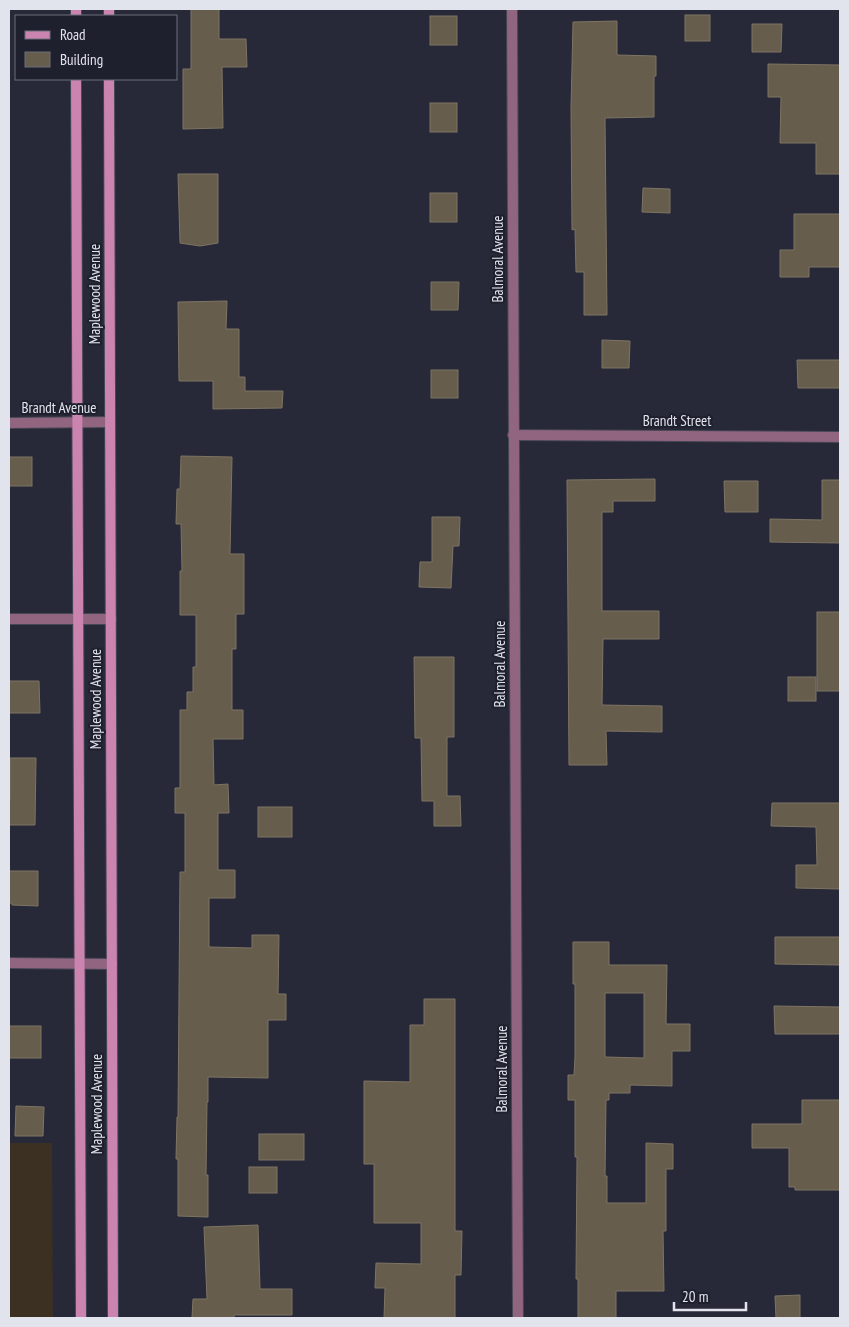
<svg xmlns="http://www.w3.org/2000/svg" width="849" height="1327" font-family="'PT Sans Narrow',sans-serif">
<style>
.education{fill:#3b3021}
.building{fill:#675d4d;stroke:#7e7464;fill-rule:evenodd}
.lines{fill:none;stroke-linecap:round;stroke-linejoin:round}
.street-casing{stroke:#464755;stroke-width:12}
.secondary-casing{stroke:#464755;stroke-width:12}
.street{stroke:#916480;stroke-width:10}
.secondary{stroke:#cb83b0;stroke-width:10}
.labels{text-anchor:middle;stroke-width:4;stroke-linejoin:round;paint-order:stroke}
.street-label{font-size:15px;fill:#e1e3ed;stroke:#1f202e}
</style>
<rect width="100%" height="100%" fill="#282938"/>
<path class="education" d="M9 1143H52L53 1318H9Z"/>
<g class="building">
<path d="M191 9H219V39H246L247 67H222L223 128 183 129V69H191Z"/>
<rect x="685" y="15" width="25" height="26"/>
<rect x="430" y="16" width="27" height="29"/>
<path d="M617 21V55L656 56V76H654V117L605 118 607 315H584V272H576L575 229 572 230 571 108 573 22Z"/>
<path d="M752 24H782L781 52H752Z"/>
<path d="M768 64 840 65V174H816V143H780L781 97H768Z"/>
<rect x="430" y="103" width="27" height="29"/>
<path d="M178 174H218V243L200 246 180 243Z"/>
<path d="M643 188 670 189V213L642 212Z"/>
<rect x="430" y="193" width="27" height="29"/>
<path d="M794 214H840V267H809V277H780V250H794Z"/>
<path d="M431 282H459L458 310H431Z"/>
<path d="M227 301 226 329H239V377H245V391H283L282 408 213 409V381H179L178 302Z"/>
<path d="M602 340 630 341 629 368H602Z"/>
<path d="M797 360H840V388H798Z"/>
<rect x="431" y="370" width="27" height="28"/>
<path d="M181 456 232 457 230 554H244V614H236V649H232V710H243V739H213L214 785 228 784 229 813H218V870H235V898H209V947L252 948V935H279L278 994H286V1020H268V1078L208 1077V1102H207L206 1175H208V1217L178 1216V1159H176L177 1117H178L180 872H185V813H175V788H180V710H187V692H193V667H196V615H180V571H182L181 524H176L177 489H180Z"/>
<rect x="9" y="457" width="23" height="29"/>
<path d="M655 479V501H613V512H602V611H659V639H603L602 705 662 706V732L606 731 607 765H569L567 480Z"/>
<path d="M822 480H840V543L770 542V519L822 520Z"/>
<path d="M724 481H758V512H725Z"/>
<path d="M432 517H460L459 546H453L451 588 419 587 420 562H432Z"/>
<rect x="817" y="612" width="23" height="79"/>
<path d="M414 657H454V737H447V796H460L461 826H434V801H422L421 738H415Z"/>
<rect x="788" y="677" width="28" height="24"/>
<path d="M9 681H39L40 713H9Z"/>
<path d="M10 758H36L35 825H9V799H10Z"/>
<path d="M772 803H840V889L796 888V865H817L816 827 771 826Z"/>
<rect x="258" y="807" width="34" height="30"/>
<path d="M9 871H38V906L12 905V903H9Z"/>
<path d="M775 937H840V965L775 964Z"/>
<path d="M573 942H609V965H667L666 1024H690V1051H672V1086L630 1085V1093H609V1100H606L605 1176H607V1203H646V1143L673 1144V1169H666V1231H663L664 1291H616V1318H578V1279H576L577 1157H575V1100H568V1075H574L575 1057V984H573ZM605 993H644V1058L605 1057Z"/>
<path d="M424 999H455V1231H462L461 1275H455V1318H384L385 1288H375L376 1263 421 1264V1223H374V1164H364V1081L410 1082V1025H424Z"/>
<path d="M774 1006 840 1007V1034H775Z"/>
<rect x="9" y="1026" width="32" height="32"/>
<path d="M802 1100H840V1190H795V1187H789V1148H752V1124H802Z"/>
<path d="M16 1106 44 1107 43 1136H15Z"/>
<rect x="259" y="1134" width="45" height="26"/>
<rect x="249" y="1167" width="28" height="26"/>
<path d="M258 1225 260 1289H292V1315H234V1318H192L193 1299H207L204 1227Z"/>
<path d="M800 1295V1318H776L775 1296Z"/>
</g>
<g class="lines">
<g class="street-casing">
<g id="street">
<path d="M512 9 518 1318"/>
<path d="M9 423 110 422"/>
<path d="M513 435 840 437"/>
<path d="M9 619H111"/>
<path d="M9 963 112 964"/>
</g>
</g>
<g class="secondary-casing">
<g id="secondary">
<path d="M76 9V16"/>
<path d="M109 9V16"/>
<path d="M76 79 81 1318"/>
<path d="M109 79 113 1318"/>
</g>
</g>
<use href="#street" class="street"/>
<use href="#secondary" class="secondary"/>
</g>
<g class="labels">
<g class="street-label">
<text transform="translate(498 259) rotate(-90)" y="5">Balmoral Avenue</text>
<text transform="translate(95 294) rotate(-90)" y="5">Maplewood Avenue</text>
<text x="59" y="413">Brandt Avenue</text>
<text x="677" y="426">Brandt Street</text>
<text transform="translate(500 664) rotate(-90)" y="5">Balmoral Avenue</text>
<text transform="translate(96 699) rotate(-90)" y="5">Maplewood Avenue</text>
<text transform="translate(502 1069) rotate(-90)" y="5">Balmoral Avenue</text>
<text transform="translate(97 1104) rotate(-90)" y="5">Maplewood Avenue</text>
</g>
</g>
<rect width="849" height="1327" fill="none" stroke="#e1e3ed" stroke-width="20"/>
<rect x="15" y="15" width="162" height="65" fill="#1f202e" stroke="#6d6e7a"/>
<rect x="25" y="31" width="25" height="8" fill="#cb83b0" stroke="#6d6e7a"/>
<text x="60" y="40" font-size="15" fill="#e1e3ed">Road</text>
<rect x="25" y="52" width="25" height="15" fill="#675d4d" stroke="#6d6e7a"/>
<text x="60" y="65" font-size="15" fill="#e1e3ed">Building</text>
<path d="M674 1302v8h72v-8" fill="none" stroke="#e1e3ed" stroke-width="2.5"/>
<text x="682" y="1302" font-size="15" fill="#e1e3ed" stroke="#1f202e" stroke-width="4" paint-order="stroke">20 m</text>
</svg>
